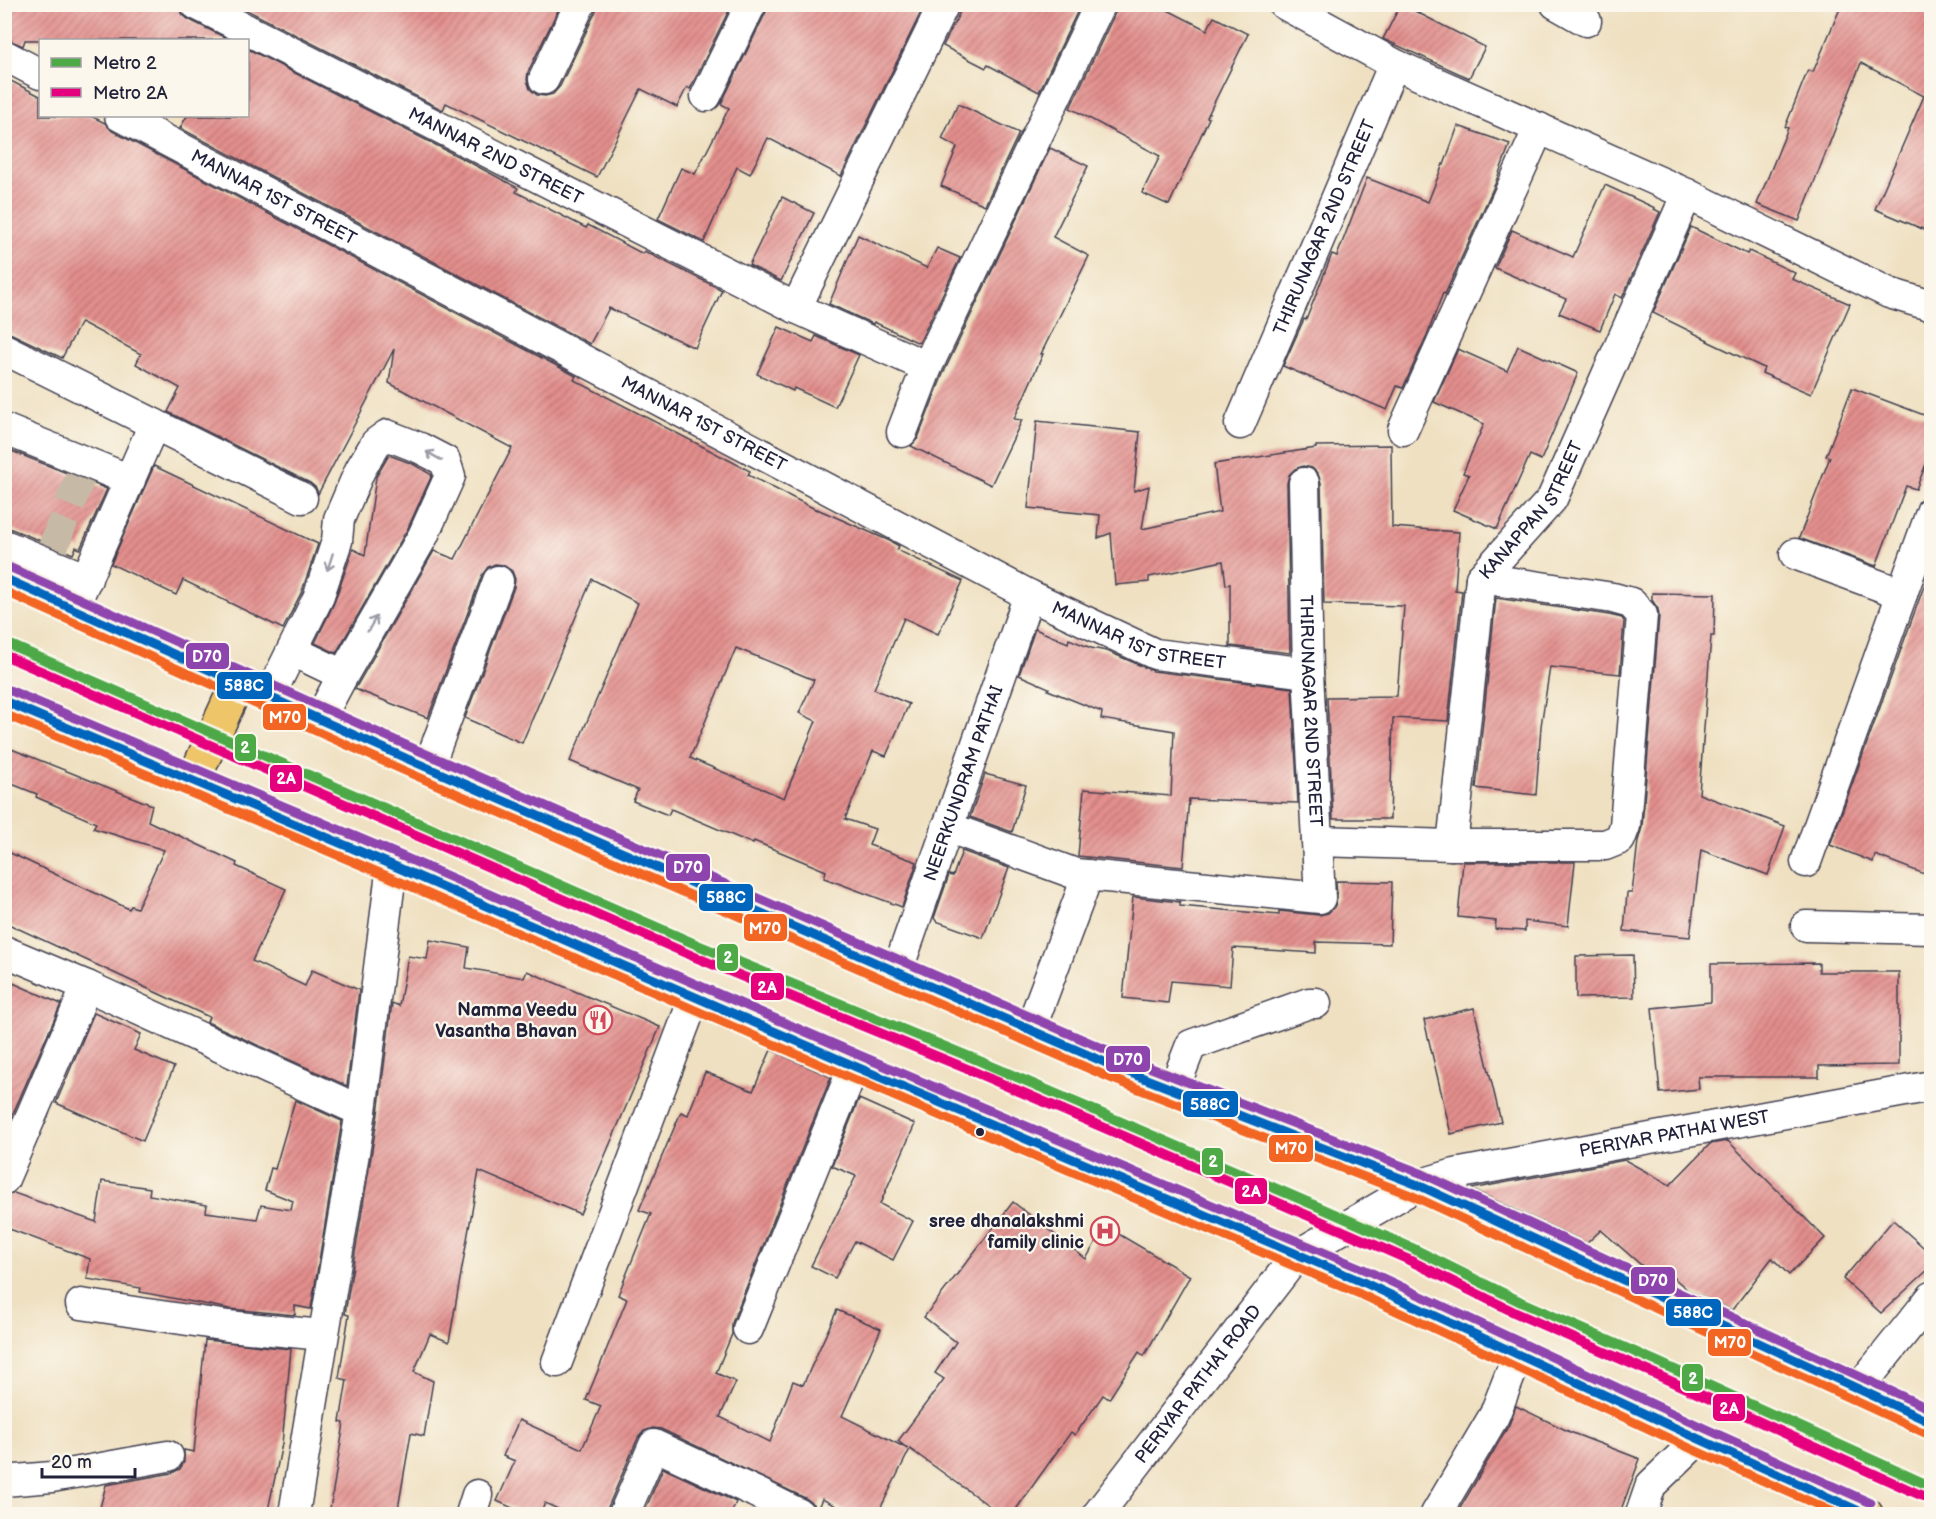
<svg xmlns="http://www.w3.org/2000/svg" width="1936" height="1519" font-family="'Balsamiq Sans',sans-serif">
<style>
.building{fill:url(#building-hatch);fill-rule:evenodd}
.lines{fill:none;stroke-linecap:round;stroke-linejoin:round}
.minor-tunnel{stroke:#c6baa6;stroke-width:30;stroke-dasharray:30 15;stroke-linecap:butt}
.minor-casing{stroke:#413e4f;stroke-width:33}
.major-casing{stroke:#413e4f;stroke-width:36}
.minor{stroke:#fff;stroke-width:30}
.major{stroke:#eec569;stroke-width:33}
.bus-1-casing{stroke:#fbf7ec;stroke-width:14}
.bus-2-casing{stroke:#fbf7ec;stroke-width:14}
.bus-3-casing{stroke:#fbf7ec;stroke-width:14}
.bus-1{stroke:#0065bd;stroke-width:9}
.bus-2{stroke:#f26522;stroke-width:9}
.bus-3{stroke:#8e44ad;stroke-width:9}
.metro-1-casing{stroke:#fbf7ec;stroke-width:15}
.metro-2-casing{stroke:#fbf7ec;stroke-width:15}
.metro-1{stroke:#4ea947;stroke-width:10}
.metro-2{stroke:#e5007d;stroke-width:10}
.oneway{stroke:#9c9ca7}
.bus-dot{fill:#22223b;stroke:#fbf7ec;stroke-width:2}
.labels{text-anchor:middle;stroke-width:4.5;stroke-linejoin:round;paint-order:stroke}
.street-label{font-size:18px;fill:#22223b;stroke:#fbf7ec}
.poi-label{font-size:18px;font-weight:bold;fill:#22223b;stroke:#fbf7ec;text-anchor:end}
.line-badge{stroke:#fbf7ec;stroke-width:2}
.badge-label{font-size:16px;text-anchor:middle;font-weight:bold;fill:#fff}
</style>
<defs>
<pattern id="building-hatch" width="6" height="6" patternUnits="userSpaceOnUse" patternTransform="scale(1.5)"><rect width="6" height="6" fill="#e38f8d"/><path d="M-1 1l2-2M0 6l6-6M5 7l2-2" fill="none" stroke="#b87474"/></pattern>
</defs>
<rect width="100%" height="100%" fill="#fbf7ec"/>
<filter id="ink" filterUnits="userSpaceOnUse"><feTurbulence type="fractalNoise" baseFrequency=".0167" numOctaves="2"/><feDisplacementMap in="SourceGraphic" scale="12" xChannelSelector="R" yChannelSelector="G"/><feConvolveMatrix kernelMatrix="1 2 1 2 8 2 1 2 1" color-interpolation-filters="sRGB"/></filter>
<filter id="wash" filterUnits="userSpaceOnUse"><feTurbulence type="fractalNoise" baseFrequency=".008" numOctaves="4" result="noise"/><feDisplacementMap in="SourceGraphic" scale="24" xChannelSelector="R" yChannelSelector="G"/><feGaussianBlur stdDeviation="1.35" result="paint"/><feColorMatrix in="noise" values="0 0 0 0 0 0 0 0 0 0 0 0 0 0 0 0 0 1.4 0 .05"/><feComposite in="paint" operator="in"/></filter>
<g filter="url(#wash)">
<rect width="100%" height="100%" fill="#efe0c1"/>
<g id="blocks">
<g class="building">
<path d="M4 4H179L181 13 188 19 230 40H25L23 46 4 38Z"/>
<path d="M235 4H561L528 72 527 80 530 89 537 95 545 96 553 94 560 86 596 11 597 4H732L690 89 687 87 677 107 641 89 597 177 446 103 443 110Z"/>
<path d="M768 4H925L841 176 768 138 750 174 737 167 704 242 658 219 681 168 695 174 729 108 721 104 766 12Z"/>
<path d="M961 4H1081L1039 92 988 65 986 68 943 46 960 12Z"/>
<path d="M1117 4H1156L1207 30 1214 17 1248 34 1207 117 1209 118 1169 205 1142 193 1160 156 1070 108 1116 11Z"/>
<path d="M1401 4 1485 47 1469 78 1383 39Z"/>
<path d="M1842 4H1932V233L1875 209 1924 96 1861 63 1799 221 1757 204 1788 128 1785 127 1808 70 1813 72Z"/>
<path d="M248 49 469 162 518 188 516 192 586 228 588 225 643 254 644 251 722 290 695 348 609 308 590 344 180 128 187 116H248Z"/>
<path d="M4 75 8 77 7 79 40 96V116H91L105 123 112 131 574 375 576 376 574 380 750 471 748 475 817 510V509L890 541 899 546 897 550 963 581 938 634 904 618 874 689 909 704 886 756 873 751 845 819 875 829 869 845 917 862 902 907 824 878 826 871 754 841 753 844 671 809 668 815 633 801 638 790 570 761 638 603 592 579 522 743 465 718 514 587 515 579 512 571 503 565 495 564 488 567 482 575 428 718 355 689 434 551 455 559 512 448 389 383 394 349 318 494 316 488 310 483 168 412 180 388 136 364 141 354 81 322 62 358 12 334 4 332ZM736 648 814 680 799 713 816 721 784 798 690 758Z"/>
<path d="M958 104 1019 133 985 205 941 186 957 147 942 139Z"/>
<path d="M1458 126 1510 144 1495 184 1445 294 1443 293 1427 335 1403 388 1397 386 1387 410 1283 366 1304 319 1306 320 1332 254 1337 256 1367 178 1428 202 1443 164 1444 165Z"/>
<path d="M1050 148 1088 166 1053 237 1089 256 1041 354H1043L1014 419 1022 420 991 485 911 446 918 438 943 374Z"/>
<path d="M1605 185 1655 208 1654 209 1660 212 1622 298 1615 294 1600 330 1559 313 1566 299 1495 268 1512 230 1573 257Z"/>
<path d="M782 197 814 213 781 281 749 265Z"/>
<path d="M1691 227 1747 254 1749 251 1795 273 1792 279 1850 304 1811 394 1762 373 1764 368 1707 341 1708 340 1653 313Z"/>
<path d="M858 235 927 268 937 248 960 258 919 343 874 322 873 324 829 304Z"/>
<path d="M779 327 813 342 816 336 859 355 835 407 794 388 793 391 757 374Z"/>
<path d="M1518 346 1578 373 1541 460 1530 455 1497 529 1453 510 1469 475 1463 473 1484 424 1434 402 1458 349 1507 371Z"/>
<path d="M1852 388 1932 418V449L1916 489 1906 486 1876 566 1799 538 1830 457 1826 456Z"/>
<path d="M1037 421 1140 432 1134 491 1149 486 1142 529 1220 512 1214 464 1316 448V446L1391 445 1392 527 1459 532 1455 590 1462 591 1448 721 1393 718 1390 819H1333L1327 697 1397 696 1404 606 1324 604 1321 483 1318 474 1312 468 1303 466 1295 469 1289 475 1287 483 1290 653 1230 646V584L1226 585 1223 561 1149 577V582L1115 585 1111 533 1098 538 1100 515 1028 508Z"/>
<path d="M4 448 107 489 80 549 76 547 73 554 4 526Z"/>
<path d="M389 455 413 464 432 475 408 528 336 653 315 643 334 603 353 549 365 555 376 477Z"/>
<path d="M154 466 318 544 302 591 283 629 183 580 176 595 111 564Z"/>
<path d="M1932 564V877L1875 855 1873 862 1830 845Z"/>
<path d="M1652 593 1715 594 1714 636H1711L1699 794 1785 826 1768 875 1701 850 1690 937 1624 931 1627 893H1632L1638 841 1642 827 1659 616 1658 609 1652 600Z"/>
<path d="M1496 598 1609 615 1622 618 1624 621 1620 674 1550 667 1541 726 1536 795 1476 788Z"/>
<path d="M1035 629 1068 643 1069 639 1091 648 1107 651 1153 671 1292 688 1298 803 1189 799 1183 867 1078 856 1084 789 1171 796 1174 731 1101 719 1102 712 1048 690 1049 688 1019 675Z"/>
<path d="M4 746 152 805 148 821 237 863 236 866 286 889 252 961 305 986 312 970 359 990 347 1086 207 1022 209 1017 4 922V850L129 909 131 906 137 908 164 850 93 828 96 823 36 797 37 794 4 781Z"/>
<path d="M985 774 1026 785 1012 832 970 817Z"/>
<path d="M962 851 1009 868 983 938 936 921 934 918 949 875 953 876Z"/>
<path d="M1463 862H1575L1568 926 1525 921V931L1495 929 1496 921 1458 917Z"/>
<path d="M1336 881 1392 882 1390 944 1316 942V953L1233 948 1230 986 1171 981 1168 1003 1123 998 1133 897 1180 902V906L1279 915V911L1319 915 1328 913 1335 906 1337 897Z"/>
<path d="M430 940 469 947 466 968 524 978 527 971 660 1027 580 1214 479 1171 449 1342 430 1334 414 1372 433 1381 424 1436 411 1433 397 1515H329L344 1423 340 1422 347 1380 339 1378 349 1315 345 1314 378 1114 392 1003 399 1006 408 956 427 959Z"/>
<path d="M1633 955 1634 997 1576 998V956Z"/>
<path d="M1819 963V972H1899V1065L1819 1066V1077H1698L1699 1089 1660 1093 1652 1008 1711 1002V964Z"/>
<path d="M4 979 61 1004 4 1134Z"/>
<path d="M1474 1008 1501 1122 1451 1134 1424 1020Z"/>
<path d="M94 1013 141 1034 134 1050 174 1067 143 1141 56 1103Z"/>
<path d="M771 1050 831 1077 732 1323V1334L716 1373 736 1382 720 1417 770 1442 793 1381 803 1385 837 1310 881 1329 842 1416 908 1449 898 1441 944 1379 935 1373 956 1342 924 1317 1013 1202 1086 1259 1105 1226 1190 1276 1144 1356 1139 1352 1109 1399 1103 1395 1075 1435 1071 1432 1012 1515H1002L910 1449 877 1515H854L822 1499 816 1512 813 1504 807 1499 661 1429 653 1428 644 1431 638 1438 608 1507 607 1515H571L545 1503 540 1515H528L497 1501 515 1461 503 1456 519 1420 582 1449 601 1406 586 1400 627 1299 618 1295 651 1214 639 1210 681 1112 688 1115 705 1072 753 1091Z"/>
<path d="M859 1099 915 1124 880 1204 913 1221 893 1260 855 1241 835 1278 811 1266 856 1176 832 1166Z"/>
<path d="M295 1100 342 1121 311 1309 295 1306V1315L230 1309 140 1292 141 1288 87 1279 90 1259 4 1227V1196L14 1193 96 1222 102 1181 150 1188 149 1195 207 1205 206 1212 257 1219 261 1205 291 1210 293 1201 265 1190 271 1168 275 1169Z"/>
<path d="M1728 1141 1825 1238 1789 1275 1772 1258 1732 1310 1688 1290 1674 1278 1671 1281 1648 1271 1601 1230 1587 1243 1471 1189 1625 1160 1670 1185 1710 1144Z"/>
<path d="M1893 1220 1932 1255V1266L1881 1313 1843 1279Z"/>
<path d="M205 1340 291 1349 282 1444 267 1515H98L106 1485 172 1473 180 1469 184 1462V1450L194 1452Z"/>
<path d="M1516 1406 1570 1432 1640 1459 1619 1515H1456L1509 1425Z"/>
<path d="M663 1468 736 1502 731 1515H643Z"/>
</g>
</g>
</g>
<g filter="url(#ink)">
<use href="#blocks" fill-opacity="0" stroke="#413e4f" stroke-width="1.5"/>
<g class="lines">
<path class="minor-tunnel" d="M53 547 83 470"/>
<g class="minor-casing">
<g id="minor">
<path id="s1" d="M196 4 796 308 927 367"/>
<path d="M1284 4 1394 64 1687 194 1889 293 1932 306"/>
<path d="M1556 4 1586 21"/>
<path d="M4 55 40 74"/>
<path d="M544 79 580 4"/>
<path d="M706 96 751 4"/>
<path id="s2" d="M120 116 1029 595 1155 654 1308 673"/>
<path d="M796 308 944 4"/>
<path d="M4 349 302 498"/>
<path id="s3" d="M1240 424 1394 64"/>
<path d="M4 429 130 480"/>
<path d="M1403 430 1539 128"/>
<path d="M902 432 927 367 1100 4"/>
<path id="s4" d="M1304 483 1308 673 1317 841 1452 845H1605L1620 839 1625 826 1642 615 1631 603 1613 598 1481 578"/>
<path d="M4 545 87 579"/>
<path d="M1795 554 1902 594"/>
<path d="M73 609 154 424"/>
<path d="M293 651 343 675"/>
<path d="M269 697 318 598 337 541 339 519 360 470 376 443 387 435 420 448 445 461 450 476 423 536 343 675 319 720"/>
<path d="M428 768 498 581"/>
<path d="M947 827 1076 874 1320 898 1317 841"/>
<path id="s5" d="M1452 845 1481 578 1552 499 1687 194"/>
<path d="M1806 862 1932 510"/>
<path d="M1806 926 1932 929"/>
<path d="M4 951 87 986 361 1111"/>
<path id="s6" d="M897 972 1029 595"/>
<path d="M1030 1030 1088 875"/>
<path d="M1173 1091 1191 1045 1309 1003H1316"/>
<path d="M4 1179 87 986"/>
<path d="M81 1304 228 1326 323 1335"/>
<path d="M748 1329 854 1066"/>
<path d="M557 1362 695 996"/>
<path d="M1858 1389 1932 1297"/>
<path d="M4 1481 52 1477 168 1456"/>
<path d="M294 1514 361 1111 392 865"/>
<path d="M471 1514 477 1495"/>
<path d="M624 1514 654 1445 755 1492 799 1514"/>
<path id="s7" d="M1098 1514 1297 1255 1418 1185 1455 1174 1932 1086"/>
<path d="M1436 1514 1494 1416 1518 1355"/>
<path d="M1641 1514 1651 1485 1699 1439"/>
</g>
</g>
<g class="major-casing">
<g id="major">
<path d="M4 578 410 760 1118 1068 1418 1185 1932 1423"/>
<path d="M4 701 392 865 854 1066 1365 1283 1699 1439 1866 1514"/>
<path d="M193 781 238 682"/>
</g>
</g>
<use href="#minor" class="minor"/>
<use href="#major" class="major"/>
<g class="bus-1-casing">
<g id="bus-1">
<path d="M4 578 410 760 1118 1068 1418 1185 1932 1423"/>
<path d="M4 701 392 865 854 1066 1365 1283 1699 1439 1866 1514"/>
</g>
</g>
<g class="bus-2-casing">
<g id="bus-2">
<path d="M4 591 405 771 1113 1079 1413 1196 1927 1434"/>
<path d="M4 714 387 876 849 1077 1360 1294 1694 1450 1838 1514"/>
</g>
</g>
<g class="bus-3-casing">
<g id="bus-3">
<path d="M9 567 415 749 1123 1057 1423 1174 1932 1410"/>
<path d="M9 690 397 854 859 1055 1370 1272 1704 1428 1871 1503"/>
</g>
</g>
<use href="#bus-1" class="bus-1"/>
<use href="#bus-2" class="bus-2"/>
<use href="#bus-3" class="bus-3"/>
<g class="metro-1-casing">
<path id="metro-1" d="M4 642 700 946 975 1059 1321 1208 1412 1248 1521 1302 1660 1363 1932 1487"/>
</g>
<g class="metro-2-casing">
<path id="metro-2" d="M4 655 695 957 970 1070 1316 1219 1407 1259 1516 1313 1655 1374 1927 1498"/>
</g>
<use href="#metro-1" class="metro-1"/>
<use href="#metro-2" class="metro-2"/>
</g>
<defs><path id="oneway-shaft" d="M-6 0H5M1.5-3L5.5 0L1.5 3" fill="none" stroke-width="1.6" stroke-linecap="round" stroke-linejoin="round" transform="scale(1.5)"/></defs>
<g class="oneway">
<use href="#oneway-shaft" transform="translate(434 456) rotate(-151)"/>
<use href="#oneway-shaft" transform="translate(330 562) rotate(108)"/>
<use href="#oneway-shaft" transform="translate(372 624) rotate(-60)"/>
</g>
</g>
<defs>
<g id="restaurant-ring" transform="scale(1.5)"><circle r="9.5" fill="#fbf7ec" stroke="#d1495b" stroke-width="1.5"/><path d="M-5-6h1v4h1v-4h1v4h1v-4h1v5L-1.5 .5V6h-2V.5L-5-1ZM5-6V6H3V1.5H1.5Q1.5-4 5-6Z" fill="#d1495b"/></g>
<g id="hospital-ring" transform="scale(1.5)"><circle r="9.5" fill="#fbf7ec" stroke="#d1495b" stroke-width="1.5"/><path d="M-5-5h3v3.5h4V-5h3V5h-3V1.5h-4V5h-3Z" fill="#d1495b"/></g>
</defs>
<g fill-rule="evenodd">
<use href="#restaurant-ring" x="598" y="1020"/>
<use href="#hospital-ring" x="1105" y="1231"/>
</g>
<circle class="bus-dot" cx="980" cy="1132" r="5"/>
<g class="labels">
<g class="street-label">
<text dy="6" stroke="none"><textPath href="#s1" startOffset="336">MANNAR 2ND STREET</textPath></text>
<text dy="6" stroke="none"><textPath href="#s2" startOffset="174">MANNAR 1ST STREET</textPath></text>
<text dy="6" stroke="none"><textPath href="#s3" startOffset="214">THIRUNAGAR 2ND STREET</textPath></text>
<text dy="6" stroke="none"><textPath href="#s2" startOffset="660">MANNAR 1ST STREET</textPath></text>
<text dy="6" stroke="none"><textPath href="#s5" startOffset="354">KANAPPAN STREET</textPath></text>
<text dy="6" stroke="none"><textPath href="#s2" startOffset="1146">MANNAR 1ST STREET</textPath></text>
<text dy="6" stroke="none"><textPath href="#s4" startOffset="228">THIRUNAGAR 2ND STREET</textPath></text>
<text dy="6" stroke="none"><textPath href="#s6" startOffset="200">NEERKUNDRAM PATHAI</textPath></text>
<text dy="6" stroke="none"><textPath href="#s7" startOffset="728">PERIYAR PATHAI WEST</textPath></text>
<text dy="6" stroke="none"><textPath href="#s7" startOffset="164">PERIYAR PATHAI ROAD</textPath></text>
</g>
<g class="poi-label">
<text x="577" y="1016">Namma Veedu<tspan x="577" dy="21">Vasantha Bhavan</tspan></text>
<text x="1084" y="1227">sree dhanalakshmi<tspan x="1084" dy="21">family clinic</tspan></text>
</g>
</g>
<g class="line-badge">
<rect x="185" y="642" width="45" height="28" rx="6" fill="#8e44ad"/>
<rect x="216" y="671" width="57" height="29" rx="6" fill="#0065bd"/>
<rect x="262" y="703" width="45" height="28" rx="6" fill="#f26522"/>
<rect x="234" y="733" width="23" height="29" rx="6" fill="#4ea947"/>
<rect x="269" y="764" width="34" height="29" rx="6" fill="#e5007d"/>
<rect x="665" y="853" width="46" height="29" rx="6" fill="#8e44ad"/>
<rect x="698" y="883" width="56" height="29" rx="6" fill="#0065bd"/>
<rect x="743" y="913" width="45" height="29" rx="6" fill="#f26522"/>
<rect x="716" y="943" width="23" height="29" rx="6" fill="#4ea947"/>
<rect x="750" y="972" width="35" height="29" rx="6" fill="#e5007d"/>
<rect x="1105" y="1045" width="46" height="28" rx="6" fill="#8e44ad"/>
<rect x="1182" y="1090" width="57" height="28" rx="6" fill="#0065bd"/>
<rect x="1268" y="1134" width="46" height="29" rx="6" fill="#f26522"/>
<rect x="1201" y="1147" width="23" height="29" rx="6" fill="#4ea947"/>
<rect x="1234" y="1177" width="34" height="28" rx="6" fill="#e5007d"/>
<rect x="1630" y="1266" width="46" height="29" rx="6" fill="#8e44ad"/>
<rect x="1665" y="1298" width="57" height="29" rx="6" fill="#0065bd"/>
<rect x="1707" y="1328" width="45" height="29" rx="6" fill="#f26522"/>
<rect x="1681" y="1363" width="23" height="29" rx="6" fill="#4ea947"/>
<rect x="1712" y="1393" width="34" height="29" rx="6" fill="#e5007d"/>
</g>
<g class="badge-label">
<text x="207" y="662">D70</text>
<text x="244" y="691">588C</text>
<text x="285" y="723">M70</text>
<text x="245" y="753">2</text>
<text x="286" y="784">2A</text>
<text x="688" y="873">D70</text>
<text x="726" y="903">588C</text>
<text x="765" y="934">M70</text>
<text x="728" y="963">2</text>
<text x="767" y="993">2A</text>
<text x="1128" y="1065">D70</text>
<text x="1210" y="1110">588C</text>
<text x="1291" y="1154">M70</text>
<text x="1213" y="1167">2</text>
<text x="1251" y="1197">2A</text>
<text x="1653" y="1286">D70</text>
<text x="1693" y="1318">588C</text>
<text x="1730" y="1348">M70</text>
<text x="1693" y="1384">2</text>
<text x="1729" y="1414">2A</text>
</g>
<rect width="1936" height="1519" fill="none" stroke="#fbf7ec" stroke-width="24"/>
<rect x="39" y="39" width="210" height="78" fill="#fbf7ec" stroke="#a4a2a5" stroke-width="1.5"/>
<rect x="51" y="58" width="30" height="9" fill="#4ea947" stroke="#a4a2a5" stroke-width="1.5"/>
<text x="93" y="69" font-size="18" fill="#22223b">Metro 2</text>
<rect x="51" y="88" width="30" height="9" fill="#e5007d" stroke="#a4a2a5" stroke-width="1.5"/>
<text x="93" y="99" font-size="18" fill="#22223b">Metro 2A</text>
<path d="M42 1468v9h93v-9" fill="none" stroke="#22223b" stroke-width="3"/>
<text x="51" y="1468" font-size="18" fill="#22223b" stroke="#fbf7ec" stroke-width="4.5" paint-order="stroke">20 m</text>
</svg>
